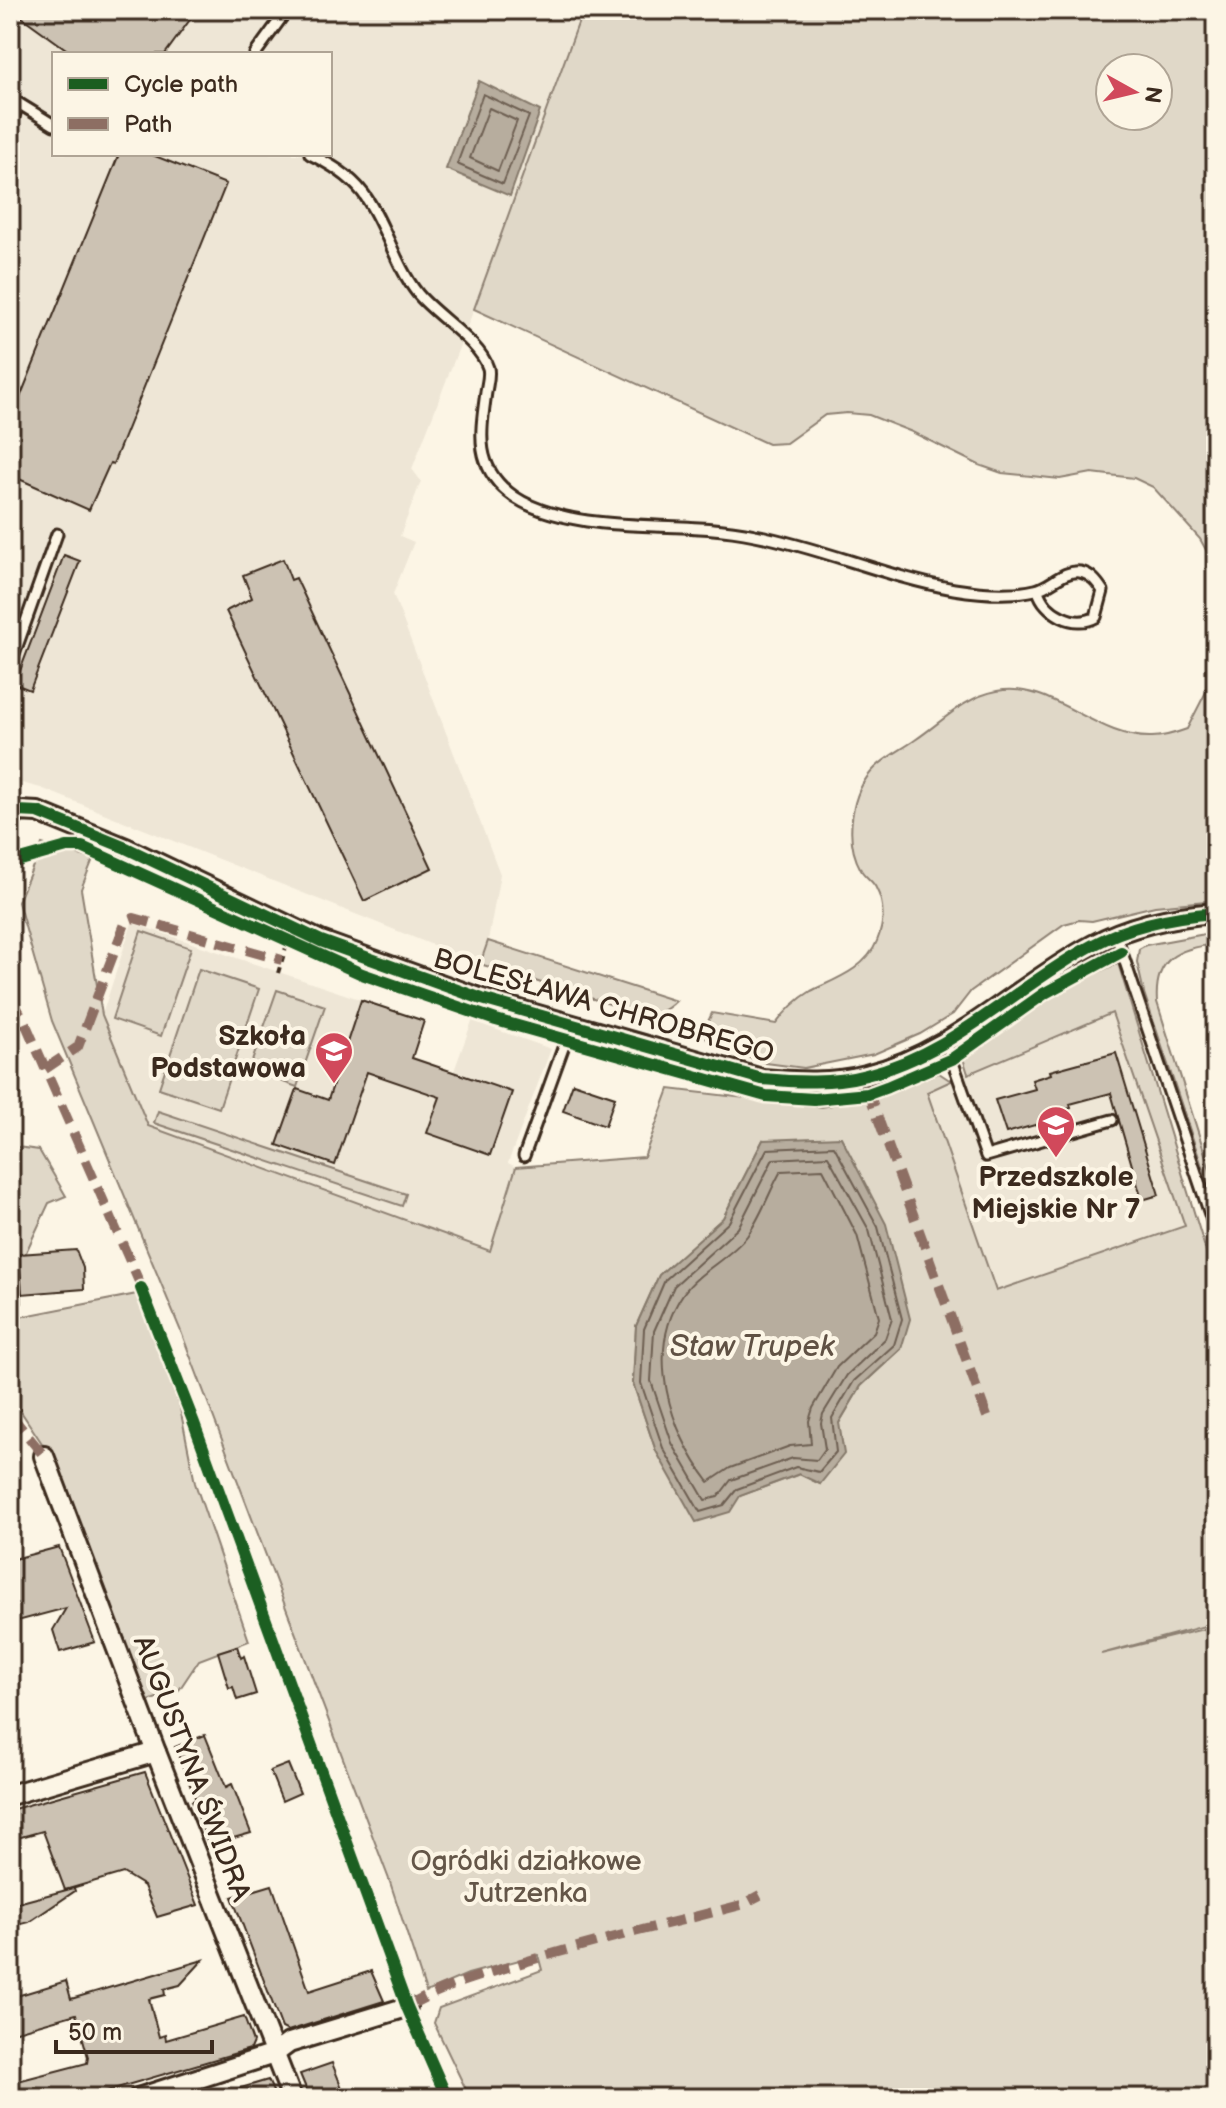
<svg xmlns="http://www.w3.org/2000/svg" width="1226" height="2108" font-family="'Balsamiq Sans',sans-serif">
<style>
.built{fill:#eee6d6;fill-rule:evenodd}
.green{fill:#e0d8c8;stroke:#8e8173;stroke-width:2;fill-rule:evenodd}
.water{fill:#b7ad9e;stroke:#85796b;stroke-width:2}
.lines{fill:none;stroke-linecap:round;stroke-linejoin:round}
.shore{stroke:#6d5e51;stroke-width:2}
.building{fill:#ccc2b3;stroke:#3b2a1e;stroke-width:2}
.lane-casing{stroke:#3b2a1e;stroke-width:15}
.street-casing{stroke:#3b2a1e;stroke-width:24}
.path{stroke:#3b2a1e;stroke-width:4;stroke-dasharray:6 6;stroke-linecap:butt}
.lane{stroke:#fcf5e5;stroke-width:9}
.street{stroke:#fcf5e5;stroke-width:18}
.quiet{stroke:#8d6e63;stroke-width:10;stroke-dasharray:20 10;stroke-linecap:butt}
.cycleway-casing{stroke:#fcf5e5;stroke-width:17}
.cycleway{stroke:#1b5e20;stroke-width:12}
.labels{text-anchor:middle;stroke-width:8;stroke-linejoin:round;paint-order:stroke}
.street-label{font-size:28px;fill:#3b2a1e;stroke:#fcf5e5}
.poi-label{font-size:28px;font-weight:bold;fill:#3b2a1e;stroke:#fcf5e5;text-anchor:end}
.park-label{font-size:28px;fill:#645648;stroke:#fcf5e5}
.water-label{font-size:30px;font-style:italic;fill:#605144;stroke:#fcf5e5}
</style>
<rect width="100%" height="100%" fill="#fcf5e5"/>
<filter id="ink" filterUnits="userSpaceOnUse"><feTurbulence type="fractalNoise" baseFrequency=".0125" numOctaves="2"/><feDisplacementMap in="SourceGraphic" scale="16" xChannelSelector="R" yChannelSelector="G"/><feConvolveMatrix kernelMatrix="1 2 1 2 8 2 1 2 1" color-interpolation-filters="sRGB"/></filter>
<g filter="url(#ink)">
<g class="built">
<path d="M10 10H583L474 309 412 469 421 481 400 536 414 542 393 594 500 874 488 941 480 964 41 788 10 780ZM54 54H330V154H54Z"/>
<path d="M132 923 425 1021 412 1057 448 1070 454 1071 472 1021 551 1049 508 1163 516 1167 490 1251 148 1126 102 1015Z"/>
<path d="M1112 1012 1185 1226 995 1291 927 1091Z"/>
</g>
<g class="green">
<path d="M583 10H1216V900L1155 906 1092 921 1079 920 1064 924 971 991 953 1014 920 1034 874 1054 804 1068 766 1063 716 1047 707 1039 704 1030 712 1013 776 1024C786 1010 796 1000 811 991 835 979 866 969 877 941 884 924 885 905 876 888 873 881 865 877 861 870 844 840 850 792 875 768 887 756 901 750 915 740 942 722 964 697 997 691 1051 680 1096 739 1152 737 1163 737 1176 733 1187 729L1206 692 1209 670 1211 648 1208 613 1213 577 1210 557 1200 539 1153 487 1134 478 1092 473 1060 479 1002 473 979 465 912 432 869 415 847 413 825 415 786 443 768 444 474 309ZM1110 68H1158V116H1110Z"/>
<path d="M42 844 93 859 81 889 102 1015 148 1126 490 1251 516 1167 644 1157 669 1089 822 1107 877 1097 939 1073 951 1081 927 1092 996 1291 1185 1226 1112 1013 968 1074 962 1055 1058 992 1118 963 1216 1284V1623L1101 1654 1216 1626V2098H470L434 2023 439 2008 542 1970 538 1955 468 1974 426 1992 390 1882 180 1329 52 1021 18 902ZM763 1140 901 1349 861 1386 839 1423 820 1484 800 1474 740 1496 656 1451 633 1383 636 1326 659 1275 723 1218Z"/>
<path d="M141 931 191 948 161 1036 112 1019Z"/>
<path d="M1216 932V944C1177 948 1154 959 1157 1002L1216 1189V1208L1144 993 1137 962 1139 949 1146 945Z"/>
<path d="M488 941 676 1001C666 1011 657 1015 642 1014L480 964Z"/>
<path d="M199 969 259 989 219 1108 159 1088Z"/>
<path d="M277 990 325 1006 297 1087 249 1070Z"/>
<path d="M158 1111 406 1194 402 1206 154 1123Z"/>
<path d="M17 1147 39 1150 66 1196 49 1203 21 1263 22 1303 10 1308V1153Z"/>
<path d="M137 1294 180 1408 195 1483 249 1641 199 1660 179 1690 146 1702 49 1454 10 1395V1349L14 1318Z"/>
</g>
<g class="water">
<path d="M479 81 540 111 510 196 446 169Z"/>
<path d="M841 1137 886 1224 910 1319 901 1349 861 1386 839 1423 844 1454 820 1484 799 1474 740 1496 730 1512 696 1522 656 1451 633 1383 636 1326 659 1275 723 1218 763 1140Z"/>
</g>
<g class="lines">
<g class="shore">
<path d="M483 94 529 116 503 184 457 164Z"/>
<path d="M489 108 517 121 498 171 470 158Z"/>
<path d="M834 1146 878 1227 902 1319 894 1345 854 1381 832 1418 836 1452 819 1472 796 1467 737 1489 724 1505 700 1512 663 1448 641 1383 644 1329 665 1280 729 1222 767 1149Z"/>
<path d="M828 1156 869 1230 892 1319 885 1339 847 1375 823 1414 821 1423 825 1449 817 1460 793 1458 731 1480 718 1497 705 1500 672 1443 651 1381 654 1331 674 1286 738 1228 773 1159Z"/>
<path d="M823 1169 857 1235 879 1318 874 1332 837 1367 813 1408 809 1421 811 1444 790 1446 730 1468 709 1482C670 1432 644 1351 683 1294 699 1271 730 1258 747 1236 761 1217 769 1192 781 1171Z"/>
</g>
</g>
<g class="building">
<path d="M12 10H197L165 54H73Z"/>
<path d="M119 154H150L226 184 113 464 110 463 89 510 10 475V422Z"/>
<path d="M64 555 80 561 30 690 15 684Z"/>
<path d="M283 559 291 580 296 578 432 868 364 901 226 611 252 598 243 575Z"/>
<path d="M361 1000 424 1021 412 1058 512 1092 490 1155 427 1133 440 1097 367 1072 335 1165 277 1145 297 1089 328 1100Z"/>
<path d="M1116 1053 1159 1195 1142 1200 1111 1093 1070 1104 1071 1108 1051 1114 1053 1120 1006 1133 995 1100 1035 1089 1032 1080 1051 1074 1050 1071Z"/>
<path d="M573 1083 615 1097 605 1126 563 1111Z"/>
<path d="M76 1250 83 1268 84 1289 22 1294 19 1254Z"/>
<path d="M59 1547 95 1642 60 1652 53 1630 66 1608 10 1623V1560Z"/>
<path d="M237 1646 241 1658 244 1656 256 1694 237 1700 233 1687 229 1688 218 1652Z"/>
<path d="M205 1735 226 1787 232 1784 251 1833 209 1845 192 1801 196 1800 175 1747Z"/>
<path d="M288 1764 300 1793 282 1801 270 1771Z"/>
<path d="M145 1772 198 1905 157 1917 144 1886 123 1873 65 1890 43 1831 10 1840V1810Z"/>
<path d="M272 1885 309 1991 371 1971 384 2001 288 2031 282 2028 232 1897Z"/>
<path d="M74 1888 75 1891 29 1922 10 1927V1905Z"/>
<path d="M203 1960 180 1985 164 1989 165 1995 149 1999 159 2037 165 2035 166 2040 244 2017 253 2042 250 2049 83 2098H10V2083L87 2063 88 2057 76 2014 10 2033V1998L66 1981 71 1999Z"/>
<path d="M332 2063 346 2098H310L300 2074Z"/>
<path d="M268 2080 276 2098H222L221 2094Z"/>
</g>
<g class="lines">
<g class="lane-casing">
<g id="lane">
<path d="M255 54 287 10"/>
<path d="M10 98 54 125"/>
<path d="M10 127 18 105"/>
<path d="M310 154C330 164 349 175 363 193 386 224 394 264 418 294 437 317 480 342 488 368 490 375 487 384 486 392 481 431 474 464 508 492 528 509 562 517 587 521 643 529 700 523 755 535 823 548 886 577 954 589 979 593 1009 596 1035 590 1051 587 1062 570 1080 572 1091 574 1097 582 1103 591L1096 617C1075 629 1044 613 1038 590"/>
<path d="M10 666 57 534"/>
<path d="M1116 935 1216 1232"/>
<path d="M946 1043 986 1156 1112 1120"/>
<path d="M524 1156 571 1026"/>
</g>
</g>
<g class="street-casing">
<g id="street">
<path d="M10 821 18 811 38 812 126 848 321 941 482 999 762 1079C796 1082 833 1084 866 1075 953 1054 1016 986 1093 945 1130 925 1174 916 1216 913"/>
<path d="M44 1456 156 1752 292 2098"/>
<path d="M10 1795 156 1752"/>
<path d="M138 2098 274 2054 289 2043 407 2007"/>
</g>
</g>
<path class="path" d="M278 973 287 944"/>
<use href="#lane" class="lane"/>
<use href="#street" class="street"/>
<g class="quiet">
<path d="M10 997 23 1018 144 1293"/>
<path d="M45 1069 78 1047 126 921 134 918 282 960"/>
<path d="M867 1088 989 1422"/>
<path d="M10 1414 44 1456"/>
<path d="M407 2007C442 1986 483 1975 521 1963 594 1941 668 1924 741 1905L760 1895"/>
</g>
<g class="cycleway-casing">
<g id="cycleway">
<path d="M10 821 18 811 38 812 126 848 321 941 482 999 762 1079C796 1082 833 1084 866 1075 953 1054 1016 986 1093 945 1130 925 1174 916 1216 913"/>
<path d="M10 863 67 847H82L362 974 496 1020 766 1096 814 1099 868 1094 887 1087 952 1059 1045 993 1121 952"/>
<path d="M141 1288 194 1423 407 2007 447 2098"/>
</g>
</g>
<use href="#cycleway" class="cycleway"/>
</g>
</g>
<defs>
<g id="school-pin" transform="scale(2)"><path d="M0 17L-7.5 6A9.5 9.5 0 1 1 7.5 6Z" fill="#d1495b" stroke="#fcf5e5"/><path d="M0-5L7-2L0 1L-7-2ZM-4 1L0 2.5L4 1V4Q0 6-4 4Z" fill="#fff"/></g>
</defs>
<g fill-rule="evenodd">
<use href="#school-pin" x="334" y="1051"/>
<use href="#school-pin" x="1056" y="1125"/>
</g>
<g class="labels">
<g class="street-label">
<text transform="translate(604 1005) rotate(16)" y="10">BOLESŁAWA CHROBREGO</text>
<text transform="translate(193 1768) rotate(69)" y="10">AUGUSTYNA ŚWIDRA</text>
</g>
<g class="poi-label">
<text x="306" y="1045">Szkoła<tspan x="306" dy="32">Podstawowa</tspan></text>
<text x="1056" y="1186" text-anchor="middle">Przedszkole<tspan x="1056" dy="32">Miejskie Nr 7</tspan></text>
</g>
<g class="park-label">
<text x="526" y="1870">Ogródki działkowe<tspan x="526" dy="32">Jutrzenka</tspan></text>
</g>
<g class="water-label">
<text x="752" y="1356">Staw Trupek</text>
</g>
</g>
<rect width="1226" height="2108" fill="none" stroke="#fcf5e5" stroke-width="40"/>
<rect x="20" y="20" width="1186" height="2068" fill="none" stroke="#3b2a1e" stroke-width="3" filter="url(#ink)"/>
<rect x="52" y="52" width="280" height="104" fill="#fcf5e5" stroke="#afa495" stroke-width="2"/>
<rect x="68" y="78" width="40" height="12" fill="#1b5e20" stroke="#afa495" stroke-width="2"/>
<text x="124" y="92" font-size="24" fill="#3b2a1e">Cycle path</text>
<rect x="68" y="118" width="40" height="12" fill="#8d6e63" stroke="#afa495" stroke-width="2"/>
<text x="124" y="132" font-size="24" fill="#3b2a1e">Path</text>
<g transform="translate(1134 92) rotate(98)"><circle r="38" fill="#fcf5e5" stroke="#afa495" stroke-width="2"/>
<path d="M0-6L14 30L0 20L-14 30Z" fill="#d1495b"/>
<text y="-12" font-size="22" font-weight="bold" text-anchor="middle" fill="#3b2a1e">N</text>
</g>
<path d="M56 2040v12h156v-12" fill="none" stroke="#3b2a1e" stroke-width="4"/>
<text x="68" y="2040" font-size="24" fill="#3b2a1e" stroke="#fcf5e5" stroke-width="6" paint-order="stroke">50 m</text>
</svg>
